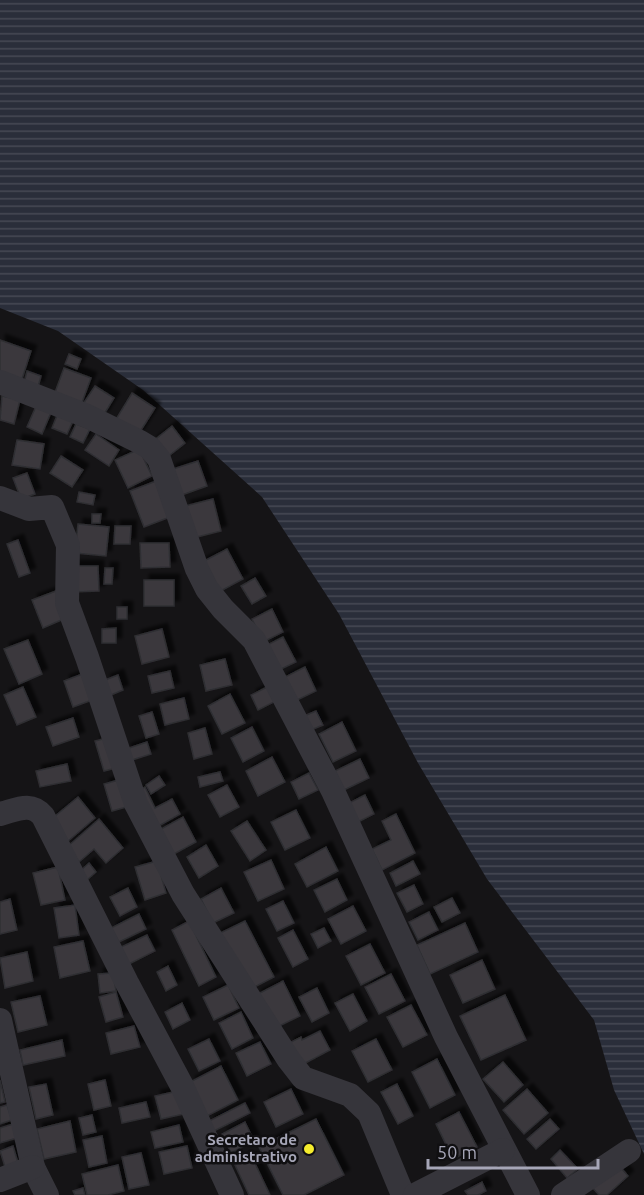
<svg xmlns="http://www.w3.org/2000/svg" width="644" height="1195" font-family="Ubuntu,sans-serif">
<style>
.water{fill:url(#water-rules)}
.building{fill:#3a393e;stroke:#2f2e32;stroke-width:1.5;filter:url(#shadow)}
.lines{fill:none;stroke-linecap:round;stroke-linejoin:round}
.street{stroke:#36353b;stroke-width:24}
.poi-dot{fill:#f5ec2d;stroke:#100f11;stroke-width:2}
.labels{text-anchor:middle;stroke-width:5;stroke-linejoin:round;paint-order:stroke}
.poi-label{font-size:15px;font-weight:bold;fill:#a6a6b7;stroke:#100f11;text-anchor:end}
</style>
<defs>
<pattern id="water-rules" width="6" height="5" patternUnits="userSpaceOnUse" patternTransform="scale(1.5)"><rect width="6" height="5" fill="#2a2e3a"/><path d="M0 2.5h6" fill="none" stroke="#464954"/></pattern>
<filter id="shadow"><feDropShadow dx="5.5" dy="-5.5" stdDeviation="1.5" flood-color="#0009"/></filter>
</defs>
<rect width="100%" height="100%" fill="#151416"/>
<path class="water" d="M0 0H644V1154L614 1090 594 1020 487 879 418 763 339 614 262 497 143 390 58 331 0 308Z"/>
<g class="building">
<path d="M0 340 31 351 22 379 0 372Z"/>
<path d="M69 354 81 359 77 369 65 364Z"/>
<path d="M64 368 91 378 81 405 54 395Z"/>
<path d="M27 371 41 376 38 387 24 383Z"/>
<path d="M95 386 114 398 103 416 83 404Z"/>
<path d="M132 393 155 408 138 435 115 421Z"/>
<path d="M2 396 20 400 14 424 0 420Z"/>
<path d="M37 404 52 410 42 434 27 427Z"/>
<path d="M58 413 74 419 67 434 52 428Z"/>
<path d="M76 424 90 429 83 443 70 437Z"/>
<path d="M172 426 185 443 165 459 152 442Z"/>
<path d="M96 434 119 450 109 466 85 450Z"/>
<path d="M17 440 44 444 40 469 12 465Z"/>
<path d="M139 449 152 476 128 488 115 460Z"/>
<path d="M61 456 83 470 72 487 50 473Z"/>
<path d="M198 461 207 486 179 496 170 470Z"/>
<path d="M27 473 35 494 21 499 13 478Z"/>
<path d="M156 481 170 517 144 527 130 491Z"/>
<path d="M79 492 95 495 93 505 77 502Z"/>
<path d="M213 499 221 531 193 538 185 506Z"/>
<path d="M92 514H101L100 523H92Z"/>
<path d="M78 524 109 527 106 556 75 553Z"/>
<path d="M115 526H131L130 544H114Z"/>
<path d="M18 540 30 573 19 577 7 544Z"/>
<path d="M140 543H169L170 567 141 568Z"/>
<path d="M227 549 243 579 217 593 200 563Z"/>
<path d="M73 566H98L99 591 73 592Z"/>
<path d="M105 568H113L112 584H104Z"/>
<path d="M255 578 266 596 252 604 241 586Z"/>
<rect x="144" y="580" width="30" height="26"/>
<path d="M56 591 66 618 43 628 32 600Z"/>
<rect x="117" y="607" width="10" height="12"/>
<path d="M272 609 283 632 263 642 252 619Z"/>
<path d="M116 628V643H102V629Z"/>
<path d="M162 629 169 657 142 664 135 636Z"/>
<path d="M283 637 296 662 279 670 267 645Z"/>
<path d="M28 640 42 674 19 684 4 649Z"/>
<path d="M225 659 232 685 206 691 200 665Z"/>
<path d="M305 667 316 691 293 702 281 679Z"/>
<path d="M170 671 174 688 152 693 148 676Z"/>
<path d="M85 673 95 699 73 707 64 681Z"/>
<path d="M118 675 123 690 111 695 105 680Z"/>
<path d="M23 687 36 717 17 725 4 695Z"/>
<path d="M267 687 274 702 258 710 251 695Z"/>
<path d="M230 694 245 723 222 734 208 706Z"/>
<path d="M184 698 189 719 165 725 160 704Z"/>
<path d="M316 711 323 725 311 730 304 716Z"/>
<path d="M152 712 159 734 146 738 139 716Z"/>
<path d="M73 718 79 737 53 746 46 727Z"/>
<path d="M342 722 356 751 333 762 319 734Z"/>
<path d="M252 727 264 751 243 762 231 738Z"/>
<path d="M205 728 212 754 194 759 188 733Z"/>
<path d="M111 737 120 767 104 771 95 741Z"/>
<path d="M147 742 151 754 129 761 126 749Z"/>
<path d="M272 757 285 782 258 796 246 771Z"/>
<path d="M360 759 369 778 344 790 335 771Z"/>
<path d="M67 764 71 781 40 787 36 771Z"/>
<path d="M220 772 223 781 200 787 198 777Z"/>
<path d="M309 773 318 790 299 799 291 782Z"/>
<path d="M159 776 165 785 151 794 146 785Z"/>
<path d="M122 779 130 806 112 811 104 784Z"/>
<path d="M227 785 239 807 220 817 208 795Z"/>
<path d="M145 787 155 808 172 799 180 814 157 827 138 791Z"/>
<path d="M365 795 374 814 358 822 349 803Z"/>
<path d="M78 797 95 818 67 842 49 821Z"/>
<path d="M296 810 310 838 285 850 271 822Z"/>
<path d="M396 814 415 853 382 870 372 849 391 840 382 821Z"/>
<path d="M183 817 196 842 174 854 161 829Z"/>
<path d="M99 819 123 848 106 863 94 849 79 862 67 847Z"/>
<path d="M247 821 266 850 250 861 231 831Z"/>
<path d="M206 845 218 866 199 878 187 857Z"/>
<path d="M326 847 338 871 307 887 295 864Z"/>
<path d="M271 860 284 889 258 901 244 872Z"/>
<path d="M157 861 166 893 145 900 135 867Z"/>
<path d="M413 861 420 874 396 886 390 873Z"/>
<path d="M89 863 96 872 87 880 80 871Z"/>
<path d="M58 867 65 900 41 905 33 873Z"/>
<path d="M337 879 347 900 325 912 314 890Z"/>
<path d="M414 885 423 904 407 912 397 893Z"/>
<path d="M128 888 137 907 120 916 110 897Z"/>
<path d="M221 888 234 913 213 923 201 899Z"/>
<path d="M452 898 460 913 442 922 434 907Z"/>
<path d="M10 899 17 930 0 934V902Z"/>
<path d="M283 901 294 923 277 931 266 909Z"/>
<path d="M75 905 79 935 59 938 54 908Z"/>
<path d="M353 906 366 931 341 944 328 919Z"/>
<path d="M429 912 438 930 418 940 409 922Z"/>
<path d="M139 914 146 929 119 942 111 928Z"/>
<path d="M189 921 216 977 199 986 172 930Z"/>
<path d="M245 921 274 977 245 992 216 935Z"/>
<path d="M465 923 478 952 430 974 417 945Z"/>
<path d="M324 928 331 941 318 948 311 934Z"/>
<path d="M293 930 308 959 293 967 278 938Z"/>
<path d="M147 935 155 951 129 964 121 947Z"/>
<path d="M83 941 90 971 60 978 54 947Z"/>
<path d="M370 944 385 973 361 985 346 956Z"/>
<path d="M27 952 33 981 5 988 0 958Z"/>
<path d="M482 960 495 989 463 1003 450 975Z"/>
<path d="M168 966 177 985 166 991 157 972Z"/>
<path d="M113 973 116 991 100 993 98 974Z"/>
<path d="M391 974 405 1001 379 1014 365 987Z"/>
<path d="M283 981 300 1016 273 1029 256 995Z"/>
<path d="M228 985 239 1008 214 1020 203 997Z"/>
<path d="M317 988 329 1013 312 1022 299 997Z"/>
<path d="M116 992 123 1017 106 1022 99 997Z"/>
<path d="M353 994 367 1021 350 1031 335 1003Z"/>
<path d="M505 995 526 1040 481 1060 460 1016Z"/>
<path d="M40 996 47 1025 18 1032 11 1002Z"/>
<path d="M182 1003 190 1020 173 1029 165 1012Z"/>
<path d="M411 1005 427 1035 403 1047 387 1017Z"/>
<path d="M241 1012 253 1038 232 1049 219 1023Z"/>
<path d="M134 1026 140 1047 111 1054 106 1033Z"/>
<path d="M320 1031 330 1050 300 1066 289 1043 301 1037 302 1040Z"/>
<path d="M209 1039 220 1061 199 1071 188 1049Z"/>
<path d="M376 1039 392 1070 368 1082 352 1051Z"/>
<path d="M62 1040 65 1056 23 1065 20 1050Z"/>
<path d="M260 1042 271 1064 247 1076 236 1053Z"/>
<path d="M437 1059 455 1095 430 1108 412 1072Z"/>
<path d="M503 1062 523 1085 504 1102 483 1079Z"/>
<path d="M221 1066 238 1100 207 1116 190 1082Z"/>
<path d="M0 1080 5 1102 0 1103Z"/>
<path d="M105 1080 111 1106 94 1110 88 1084Z"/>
<path d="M46 1084 53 1115 36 1119 29 1087Z"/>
<path d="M397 1084 413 1116 398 1124 381 1092Z"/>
<path d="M291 1089 303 1114 276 1127 264 1102Z"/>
<path d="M527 1089 548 1113 524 1134 503 1110Z"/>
<path d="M178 1091 184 1114 161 1119 155 1096Z"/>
<path d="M146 1102 150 1117 122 1123 119 1108Z"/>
<path d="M245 1103 250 1113 214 1131 209 1121Z"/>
<path d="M7 1105 12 1120 0 1124V1107Z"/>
<path d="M459 1112 477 1147 453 1159 436 1124Z"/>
<path d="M92 1115 96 1132 83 1135 79 1118Z"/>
<path d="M316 1119 344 1175 304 1195H283L259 1147Z"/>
<path d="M550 1119 559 1129 536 1149 527 1139Z"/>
<path d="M70 1121 76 1152 44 1159 37 1129Z"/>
<path d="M245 1122 254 1141 231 1153 222 1134Z"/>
<path d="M13 1124 17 1138 0 1143V1128Z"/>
<path d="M179 1125 183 1142 155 1148 151 1132Z"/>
<path d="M102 1136 107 1163 89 1167 83 1140Z"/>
<path d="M13 1146 19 1166 6 1170 0 1151Z"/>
<path d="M187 1146 192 1168 164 1174 159 1152Z"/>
<path d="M560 1150 578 1169 567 1178 551 1159Z"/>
<path d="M141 1153 149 1185 129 1189 122 1157Z"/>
<path d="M252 1157 270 1195H249L235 1165Z"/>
<path d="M617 1163 628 1176 607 1195H599L591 1186Z"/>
<path d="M118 1165 124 1191 108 1195H87L82 1174Z"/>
<path d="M482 1182 486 1191 478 1195H468L465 1191Z"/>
<path d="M83 1188 85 1195H75L73 1191Z"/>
</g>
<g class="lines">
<g class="street">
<path d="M0 382 87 416 140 442 150 448 159 459 197 569 207 589 223 609 254 640 333 791 446 1037 528 1195"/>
<path d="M0 498 29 509 52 507 68 545 67 603 87 657 136 804 183 894 289 1060 303 1078 350 1095 369 1113 403 1195"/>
<path d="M0 814C16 810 31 801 43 816L127 983 182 1086 232 1195"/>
<path d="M0 1020 33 1167 47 1195"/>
<path d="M0 1180 33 1167"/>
<path d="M415 1195 503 1150"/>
<path d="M563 1195 629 1151"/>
</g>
</g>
<circle class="poi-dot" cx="309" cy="1149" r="6"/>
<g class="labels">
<g class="poi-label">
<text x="297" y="1145">Secretaro de<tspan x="297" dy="17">administrativo</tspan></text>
</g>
</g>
<path d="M428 1159v9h170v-9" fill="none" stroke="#a6a6b7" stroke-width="3"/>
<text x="437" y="1159" font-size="18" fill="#a6a6b7" stroke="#100f11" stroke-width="4.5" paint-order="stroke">50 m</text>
</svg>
